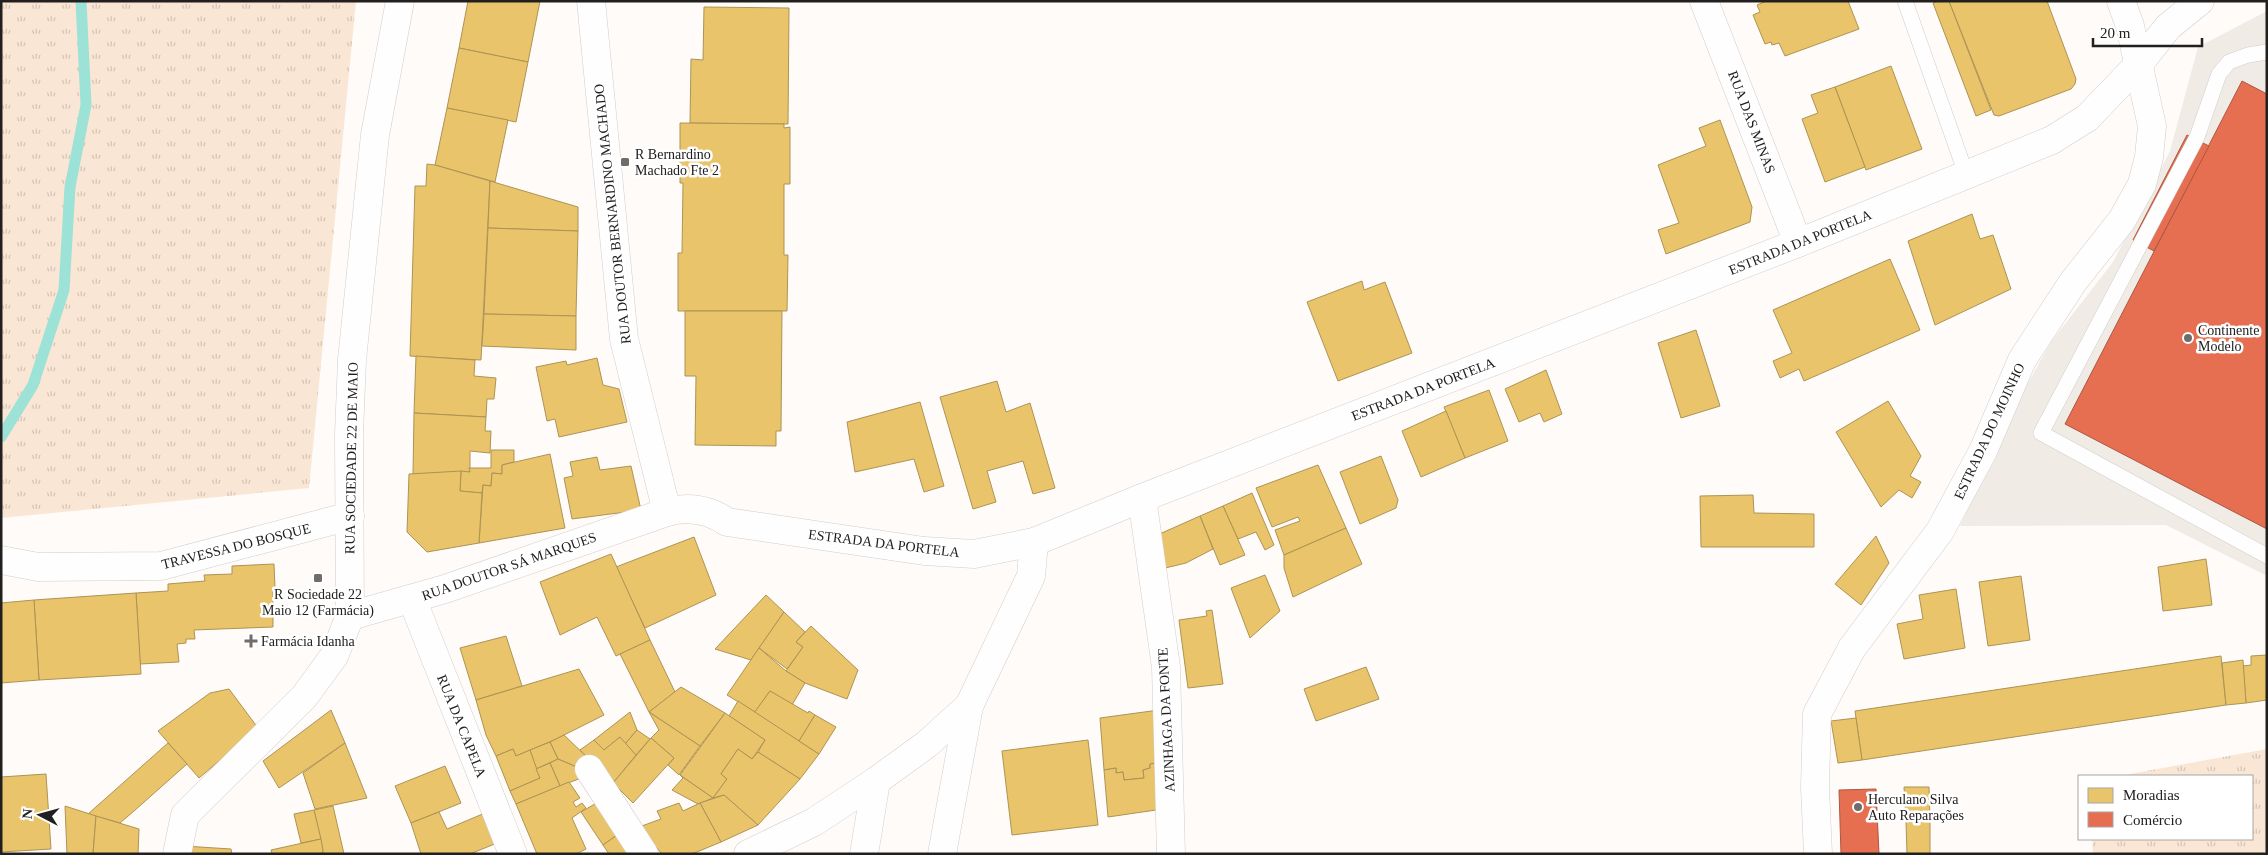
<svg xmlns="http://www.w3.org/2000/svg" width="2268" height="855" font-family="'Times New Roman',serif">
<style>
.built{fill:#f1ebe5}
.grass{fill:url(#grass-tufts)}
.homes{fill:#e9c46a;stroke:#ad9354}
.shops{fill:#e76f51;stroke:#ac5742}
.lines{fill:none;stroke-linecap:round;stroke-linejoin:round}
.stream{stroke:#9de2d7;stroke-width:11}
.service-casing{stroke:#d0cecc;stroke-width:16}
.minor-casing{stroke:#d0cecc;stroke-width:29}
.tertiary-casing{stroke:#d0cecc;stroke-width:29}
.service{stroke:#fffefe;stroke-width:15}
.minor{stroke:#fffefe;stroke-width:28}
.tertiary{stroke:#fffefe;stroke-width:28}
.poi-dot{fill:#6f6d6b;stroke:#fff;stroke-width:2}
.labels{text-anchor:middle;stroke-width:5;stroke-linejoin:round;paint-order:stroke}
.street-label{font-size:14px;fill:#22201f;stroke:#fff}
.poi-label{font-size:14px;fill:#22201f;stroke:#fff;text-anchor:start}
</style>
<defs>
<pattern id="grass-tufts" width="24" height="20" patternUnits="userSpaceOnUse" patternTransform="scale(1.25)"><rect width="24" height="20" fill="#fae6d5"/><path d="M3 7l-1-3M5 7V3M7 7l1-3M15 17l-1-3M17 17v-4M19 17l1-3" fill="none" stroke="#d6c5b6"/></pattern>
</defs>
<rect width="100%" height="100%" fill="#fefbf9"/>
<path class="built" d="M2267 11V576L2166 525 1960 526 2024 390 2051 342 2113 262 2170 151 2198 47Z"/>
<g class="grass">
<path d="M1 1H356L309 488 1 518Z"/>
<path d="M2267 749V854H2093L2092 839H2252V776H2119Z"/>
</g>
<g class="homes">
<path d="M468 1H540L528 62 459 48Z"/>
<path d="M1766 1H1848L1859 29 1785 56 1779 43 1772 45 1771 42 1765 44 1753 15 1760 12 1757 5Z"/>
<path d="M1939 1H1949L1991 110 1976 116 1933 3Z"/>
<path d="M1949 1H2047L2076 79 2075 84 2071 89 1999 116 1994 115Z"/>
<path d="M704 7 789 8 788 124 690 123 691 59 703 60Z"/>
<path d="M459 48 528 62 516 122 447 108Z"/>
<path d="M1891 66 1922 149 1866 170 1835 87Z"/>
<path d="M1835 87 1865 167 1825 182 1802 119 1818 113 1811 95Z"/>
<path d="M447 108 508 120 495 182 435 165Z"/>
<path d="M1720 120 1752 207 1750 222 1666 254 1658 230 1679 223 1658 165 1706 146 1699 128Z"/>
<path d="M680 123 784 124V128L790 127V184H784V255H788L787 311H678V253H682L683 183H680Z"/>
<path d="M427 164 435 165 490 181 481 360 410 356 415 186H426Z"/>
<path d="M490 181 578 207V231L488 228Z"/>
<path d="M1972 214 1980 239 1993 235 2011 289 1935 325 1908 241Z"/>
<path d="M488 228 578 231 576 316 484 314Z"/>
<path d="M1890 259 1920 330 1804 381 1799 369 1780 378 1773 361 1792 353 1773 310Z"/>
<path d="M1362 281 1364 290 1385 282 1412 353 1338 381 1307 302Z"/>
<path d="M685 311H782L781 431H776V446L695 445 696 376H685Z"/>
<path d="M484 314 576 316V350L482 346Z"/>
<path d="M1696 330 1720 406 1681 418 1658 343Z"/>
<path d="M416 356 475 360 474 376 496 378 494 399H487L486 417 414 413Z"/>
<path d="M597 358 603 385 619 389 627 422 559 437 555 419 547 421 536 367 566 361 567 365Z"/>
<path d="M1546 370 1562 414 1544 422 1540 413 1519 422 1505 389Z"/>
<path d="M997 381 1006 412 1030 403 1055 488 1033 494 1023 461 987 471 996 502 973 509 940 397Z"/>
<path d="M1489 390 1508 441 1465 458 1444 407Z"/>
<path d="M1888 401 1921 456 1910 476 1921 482 1912 498 1899 490 1881 507 1836 432Z"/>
<path d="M920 402 944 486 924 492 914 459 855 472 847 422Z"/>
<path d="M1446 411 1465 458 1421 477 1402 431Z"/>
<path d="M414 413 486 417 485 431H491L490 453 470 451V472L413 474Z"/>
<path d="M491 450H514V462L502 465V474L492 473 491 486 483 485 482 493 460 491 461 471 470 472 469 468H491Z"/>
<path d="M550 454 565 528 479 543 483 485 491 486 492 473 502 474V465Z"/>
<path d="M1381 456 1398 500 1396 508 1360 524 1340 472Z"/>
<path d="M597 457 600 470 631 466 641 510 572 519 564 478 573 476 570 462Z"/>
<path d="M1318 465 1346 528 1284 555 1275 530 1300 521 1298 517 1272 527 1256 488Z"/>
<path d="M461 471 460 491 482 493 479 543 427 552 407 532 409 474Z"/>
<path d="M1252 493 1274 545 1265 550 1256 532 1238 539 1223 506Z"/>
<path d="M1753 495 1754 513 1814 514V547H1701L1700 496Z"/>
<path d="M1223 506 1245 555 1220 565 1200 516Z"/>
<path d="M1200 516 1213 549 1186 563 1161 569 1155 536Z"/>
<path d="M1346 528 1362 564 1293 597 1284 568V555Z"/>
<path d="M1876 536 1889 563 1861 605 1835 584Z"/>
<path d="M694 537 716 595 645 628 616 567Z"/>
<path d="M611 554 650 640 616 656 597 617 560 635 540 582Z"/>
<path d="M2206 559 2212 605 2163 611 2158 567Z"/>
<path d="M274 564 275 588H273V627L194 630 195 639H186V643L177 644 179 662 140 664 136 593 168 591V584L205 581 204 575 232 574V566Z"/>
<path d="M1265 575 1280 611 1250 638 1231 588Z"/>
<path d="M2021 576 2030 640 1988 646 1979 582Z"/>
<path d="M1956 589 1965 648 1904 659 1897 624 1923 619 1919 595Z"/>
<path d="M136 593 141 674 39 680 34 600Z"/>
<path d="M766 595 784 612 751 660 715 649Z"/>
<path d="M34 600 39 680 1 683V603Z"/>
<path d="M1212 610 1223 684 1188 688 1179 620 1207 616 1206 611Z"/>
<path d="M784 612 805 632 796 642 803 647 787 669 759 648Z"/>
<path d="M811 626 858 670 847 699 805 683 786 671 803 647 796 642Z"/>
<path d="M506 636 522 686 476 700 460 648Z"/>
<path d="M650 640 675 692 649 712 620 654Z"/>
<path d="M759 648 786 671 805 683 792 705 770 691 755 712 727 695Z"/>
<path d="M2267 655V700L2246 703 2243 666 2251 665V656Z"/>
<path d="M2221 656 2226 705 1862 760 1855 711Z"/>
<path d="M2243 660 2246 703 2226 705 2222 663Z"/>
<path d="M1366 667 1379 699 1316 721 1304 689Z"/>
<path d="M579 669 604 715 554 740 516 756 513 749 496 756 486 735 476 700Z"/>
<path d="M681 687 725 713 700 746 649 712Z"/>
<path d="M229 689 258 728 199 778 158 731 210 693Z"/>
<path d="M770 691 808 713 809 711 815 715 799 741 754 713Z"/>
<path d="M738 701 819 754 800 779 758 752 765 740 729 716Z"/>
<path d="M331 710 345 743 279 788 263 761Z"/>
<path d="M1159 710 1161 762 1150 764V768L1143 770 1144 778 1124 780 1123 772 1116 773V768L1104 770 1100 718Z"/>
<path d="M630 712 637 730 625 744 620 737 604 750 594 740Z"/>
<path d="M649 712 700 746 679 775 668 765 674 758 651 738 659 730Z"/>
<path d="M725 713 765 740 752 759 738 749 721 774 727 779 713 798 680 775Z"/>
<path d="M815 715 836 727 819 754 799 741Z"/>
<path d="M1856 718 1862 760 1838 763 1831 721Z"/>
<path d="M637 730 650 739 636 755 625 744Z"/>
<path d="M564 735 589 759 579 768 558 759 550 742Z"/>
<path d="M620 737 636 755 613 783 580 750 594 740 604 750Z"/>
<path d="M651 738 674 758 633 803 613 783Z"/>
<path d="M1088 740 1098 825 1012 835 1002 751Z"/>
<path d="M550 742 558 759 536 769 530 750Z"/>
<path d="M168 743 187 764 134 811 120 823 88 814Z"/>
<path d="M345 743 367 798 315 809 303 773Z"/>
<path d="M513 749 516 756 530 750 540 778 510 791 496 756Z"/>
<path d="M738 749 752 759 758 752 800 779 758 825 724 795 713 798 727 779 721 774Z"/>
<path d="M558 759 579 768 584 777 560 786 550 763Z"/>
<path d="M1161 762 1163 809 1108 817 1104 770 1116 768V773L1123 772 1124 780 1144 778 1143 770 1150 768V764Z"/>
<path d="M550 763 560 786 516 804 510 791 540 778 536 769Z"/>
<path d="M445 766 461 803 411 823 395 786Z"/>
<path d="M46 774 51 849 1 852V777Z"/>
<path d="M680 775 687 780 713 798 698 804 672 790 683 778Z"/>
<path d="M569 782 580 798 573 802 576 807 582 803 586 808 572 818 586 849 576 854H537L516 804Z"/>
<path d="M1904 787H1929L1930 821 1906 822Z"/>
<path d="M724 795 758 825 721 842 700 803Z"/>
<path d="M600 801 620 833 603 845 581 812Z"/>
<path d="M679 803 683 811 700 803 721 842 692 854H662L639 827 661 819 657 811Z"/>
<path d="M65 806 96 816 93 854H67Z"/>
<path d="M333 806 344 854H321L323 851 314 810Z"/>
<path d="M314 810 321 839 301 843 294 814Z"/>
<path d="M439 812 447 829 485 813 497 843 470 854H421L411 823Z"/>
<path d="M96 816 139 829 138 854H93Z"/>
<path d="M1930 821V854H1907L1906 822Z"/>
<path d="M620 833 634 854H609L603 845Z"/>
<path d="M321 839 323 851 321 854H272L271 850Z"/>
<path d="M184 846 231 849 232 854H184Z"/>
</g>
<g class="shops">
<path d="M2242 81 2267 94V529L2065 424Z"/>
<path d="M2187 135 2209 146 2154 251 2133 240Z"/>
<path d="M1876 789 1879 854H1841L1839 790Z"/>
</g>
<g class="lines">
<path class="stream" d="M1 437 33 385 64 290 70 187 86 105 81 1"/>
<g class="service-casing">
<g id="service">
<path d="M1905 1 1966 174"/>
<path d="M2267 52 2248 55 2229 62 2219 74 2197 137 2041 433 2267 556"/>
</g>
</g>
<g class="minor-casing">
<g id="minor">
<path d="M591 1 624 339 667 512"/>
<path d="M1704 1 1798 243"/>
<path d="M1142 498 1166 667 1171 854"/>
<path d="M1 560 38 567 161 566 350 516"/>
<path d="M412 599 513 854"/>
<path d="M350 616 445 589 667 512C689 506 708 509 727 522L924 551 974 554 1034 542 1142 498 1798 243 2052 140 2087 118 2138 65"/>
<path d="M589 769 644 854"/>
<path d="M177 854 185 815 304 697 334 656 350 616 349 434 352 360 375 135 400 1"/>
<path d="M748 854 814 822 876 781 927 744 969 706"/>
<path d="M864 854 876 781"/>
<path d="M942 854 969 706 1031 576 1034 542"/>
<path d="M1818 854 1815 788 1817 714 1852 648 1940 531 1983 451 2022 360 2073 282 2122 220 2142 184 2149 157 2152 126 2130 26 2121 1"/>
</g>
</g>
<g class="tertiary-casing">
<path id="tertiary" d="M2138 65 2168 27 2200 1"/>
</g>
<use href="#service" class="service"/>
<use href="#minor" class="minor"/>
<use href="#tertiary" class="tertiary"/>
</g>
<g class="poi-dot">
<rect x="620" y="157" width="10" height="10" rx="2.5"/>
<circle cx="2188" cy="338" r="5"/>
<rect x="313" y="573" width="10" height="10" rx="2.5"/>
<path d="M248.5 633.5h5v5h5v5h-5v5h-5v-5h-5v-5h5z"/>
<circle cx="1858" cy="807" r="5"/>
</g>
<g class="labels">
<g class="street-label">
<text transform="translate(1752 122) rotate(69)" y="5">RUA DAS MINAS</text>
<text transform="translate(612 214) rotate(-96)" y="5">RUA DOUTOR BERNARDINO MACHADO</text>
<text transform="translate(1800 242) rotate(-22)" y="5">ESTRADA DA PORTELA</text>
<text transform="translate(1423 389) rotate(-21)" y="5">ESTRADA DA PORTELA</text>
<text transform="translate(1989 431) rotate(-65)" y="5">ESTRADA DO MOINHO</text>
<text transform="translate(351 458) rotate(-89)" y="5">RUA SOCIEDADE 22 DE MAIO</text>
<text transform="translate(884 543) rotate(7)" y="5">ESTRADA DA PORTELA</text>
<text transform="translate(236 546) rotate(-14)" y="5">TRAVESSA DO BOSQUE</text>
<text transform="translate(509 566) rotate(-19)" y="5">RUA DOUTOR SÁ MARQUES</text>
<text transform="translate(1166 720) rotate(-93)" y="5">AZINHAGA DA FONTE</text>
<text transform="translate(462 726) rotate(68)" y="5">RUA DA CAPELA</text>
</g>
<g class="poi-label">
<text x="635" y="159">R Bernardino<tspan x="635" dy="16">Machado Fte 2</tspan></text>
<text x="2198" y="335">Continente<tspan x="2198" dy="16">Modelo</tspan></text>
<text x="318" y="599" text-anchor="middle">R Sociedade 22<tspan x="318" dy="16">Maio 12 (Farmácia)</tspan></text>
<text x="261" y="646">Farmácia Idanha</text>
<text x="1868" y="804">Herculano Silva<tspan x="1868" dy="16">Auto Reparações</tspan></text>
</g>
</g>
<rect width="2268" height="855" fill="none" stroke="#22201f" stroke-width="5"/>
<rect x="2078" y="775" width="175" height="65" fill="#ffffff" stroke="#a7a6a5"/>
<rect x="2088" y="788" width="25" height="15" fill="#e9c46a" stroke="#a7a6a5"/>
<text x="2123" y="800" font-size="15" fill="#22201f">Moradias</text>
<rect x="2088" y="812" width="25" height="15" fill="#e76f51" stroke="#a7a6a5"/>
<text x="2123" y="825" font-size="15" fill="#22201f">Comércio</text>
<g transform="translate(40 815) rotate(276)" stroke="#ffffff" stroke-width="4" paint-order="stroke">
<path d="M0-4L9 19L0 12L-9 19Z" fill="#22201f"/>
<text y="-8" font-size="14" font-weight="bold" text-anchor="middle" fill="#22201f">N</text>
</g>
<path d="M2093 38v8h109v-8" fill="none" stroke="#22201f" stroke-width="2.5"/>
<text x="2100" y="38" font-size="15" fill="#22201f" stroke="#ffffff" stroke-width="4" paint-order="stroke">20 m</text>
</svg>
